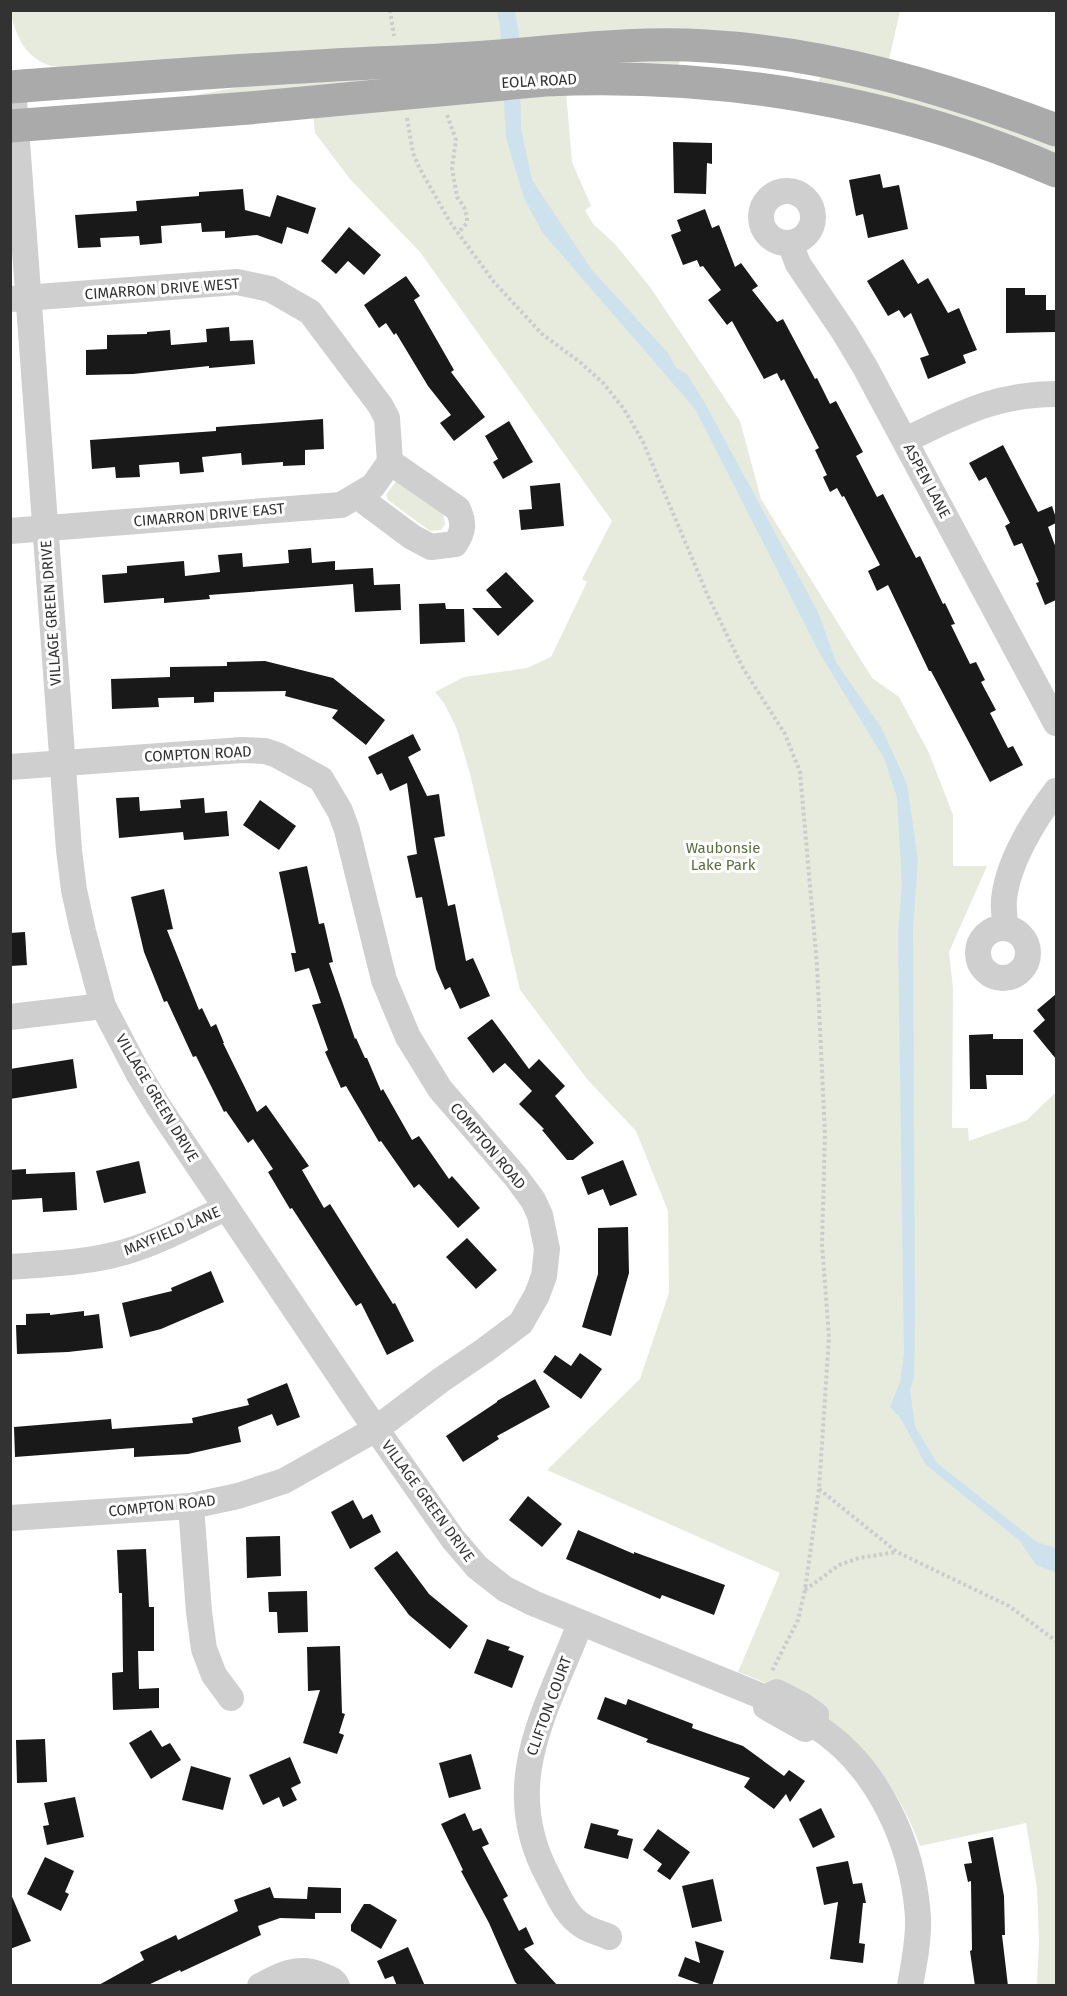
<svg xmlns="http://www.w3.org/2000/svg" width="1067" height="1996" font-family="'Fira Sans',sans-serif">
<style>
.green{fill:#e6ebde}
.water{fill:#cee2ed}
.building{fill:#191919}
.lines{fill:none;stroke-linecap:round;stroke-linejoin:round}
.path{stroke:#ccc;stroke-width:4;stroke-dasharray:3 3;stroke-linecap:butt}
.minor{stroke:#cfcfcf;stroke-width:26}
.major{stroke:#aaa;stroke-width:33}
.labels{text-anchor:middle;stroke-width:6;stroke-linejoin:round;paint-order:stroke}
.street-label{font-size:15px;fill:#323232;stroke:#fff}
.park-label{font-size:15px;fill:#576e3f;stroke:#fff}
</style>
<rect width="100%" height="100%" fill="#fff"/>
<g class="green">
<path d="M10 11H900L889 59H598L680 61 678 67 564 68 572 162 591 206 585 210 593 224 615 244 650 287 740 421 761 499 872 678 899 697 929 753 953 815V866H987L949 952 953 988 952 1128H968L969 1141 1027 1120 1056 1092V1985H1037L1039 1942 1037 1888 1026 1823 920 1846C886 1755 828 1705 738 1672L780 1573 547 1470 640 1379 669 1293 668 1211 636 1131 587 1079 520 990 470 773 456 727 444 703 435 692 464 677 527 668 551 657 587 582 582 579 612 521 420 252 350 179 315 133 311 91 196 95 246 86 51 66C25 58 16 36 10 11Z"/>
<path d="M821 71 851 78 1056 142V158L818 86Z"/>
<path d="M396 481 443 513 445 524 441 530 430 531 388 500 386 495Z"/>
</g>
<path class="water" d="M497 11H515L519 36 521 128 532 180 592 270 669 354 676 368 687 374 706 405 818 612 836 662 881 727 907 784 918 860 913 928 915 1317 914 1378 910 1389 915 1426 937 1463 1037 1542 1056 1548V1572L1036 1565 1020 1541 926 1465 901 1419 890 1407 900 1382 904 1354 898 932 902 886 897 798 884 758 820 654 695 409 542 232 524 198 506 138 500 27Z"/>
<g class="building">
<path d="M673 142 712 143V164L707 163 706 194 674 193Z"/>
<path d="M880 174 883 188 899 185 908 229 868 238 863 214 856 216 849 180Z"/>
<path d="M243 189 245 210 270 217 277 195 316 208 308 234 287 227 282 244 257 235 225 238V231L202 232 201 223 161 226 162 243 140 245 139 236 100 238 101 247 78 248 75 215 137 211 136 201 199 196V192Z"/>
<path d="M705 209 712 228 719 225 735 267 741 263 758 286 752 290 777 322 783 319 815 379 817 378 830 404 836 401 863 452 856 456 877 497 883 494 916 558 920 556 943 604 945 603 955 624 951 625 970 664 976 662 985 680 981 682 996 710 990 713 1008 748 1013 746 1023 765 990 782 931 671H929L888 585 877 591 868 571 880 565 844 496 842 497 837 488 830 492 823 477 827 475 815 450 819 448 784 379 781 381 777 373 764 379 732 321 727 325 708 300 721 290 703 266 700 267 697 260 683 265 671 235 681 231 677 220Z"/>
<path d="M349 227 381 255 364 275 348 261 336 274 321 261Z"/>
<path d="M903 259 918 284 928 278 948 313 959 308 977 350 963 355 966 363 928 379 920 358 929 355 911 313 904 318 899 310 888 316 867 281Z"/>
<path d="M406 276 420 296 414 300 454 370 451 372 485 417 454 441 440 423 451 415 428 386 396 333 394 335 386 323 379 328 364 305Z"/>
<path d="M1006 288H1025V295H1046V310H1056V332L1006 333Z"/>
<path d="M229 327 230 341 253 340 255 364 209 368V366L133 374 86 375V350L107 349V335L147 334V332L170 330 171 345 207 342 206 329Z"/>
<path d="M323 419 324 449 305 450V465L283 466V462L242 465 241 453 202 457 204 472 180 474 179 462 139 465 140 477 116 478 115 467 92 469 90 440 216 431V427Z"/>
<path d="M509 421 533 462 503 479 493 462 498 459 485 436Z"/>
<path d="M1003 445 1038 512 1052 506 1056 518V523L1048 527 1056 548V600L1045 605 1036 583 1039 582 1022 543 1014 546 1005 526 1010 523 986 477 979 481 969 463Z"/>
<path d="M560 483 564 526 521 530 519 510 532 509 530 486Z"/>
<path d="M311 548 312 563 335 561V570L373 568 374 585 400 584 401 610 355 612 353 584 209 595 210 599 164 603V598L104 603 102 575 127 573V566L184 561 185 576 220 572 218 555 242 553 243 567 289 563 288 550Z"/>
<path d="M506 572 534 601 498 636 472 608H502L486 590Z"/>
<path d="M445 603 446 609H464L465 642 420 644 419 604Z"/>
<path d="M265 661 333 678 385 720 366 745 332 718 338 710 285 696 286 691 214 692V702L194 703V697L158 698 159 707 112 709 111 679 170 677V667L227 666V662Z"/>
<path d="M413 734 421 750 408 757 427 796 439 794 445 836 434 838 448 906 455 904 466 961 473 958 490 996 460 1009 450 987 445 990 436 969 422 897 416 898 407 856 417 854 407 783 390 791 382 773 377 775 368 757Z"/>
<path d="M139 797 140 811 181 808 180 800 204 798 205 813 227 811 229 836 184 840 183 832 119 838 116 798Z"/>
<path d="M260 800 296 826 279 850 243 825Z"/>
<path d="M307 866 319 924 324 923 333 962 329 963 355 1039 356 1038 365 1058H367L381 1091 383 1089 412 1140 419 1136 449 1179 452 1176 480 1208 458 1228 419 1184 414 1188 381 1141 379 1142 346 1086 341 1088 325 1052 328 1050 312 1005 321 1003 309 968 295 972 291 953H296L279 872Z"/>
<path d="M164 889 173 929 167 930 199 1010 202 1008 211 1027 216 1024 224 1043H223L257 1112 266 1105 309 1166 302 1170 324 1208 330 1204 393 1304 395 1303 414 1341 387 1355 361 1303 356 1306 292 1208 290 1209 268 1172 273 1169 253 1139 248 1143 226 1111 224 1112 196 1056 193 1057 167 1001 164 1002 144 952 131 897Z"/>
<path d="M25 932 27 965 10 966V933Z"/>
<path d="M1056 994V1059L1033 1031 1045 1020 1037 1010Z"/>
<path d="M492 1019 529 1069 539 1059 565 1086 555 1096 594 1143 573 1160H567L542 1130 544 1129 519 1104 532 1091 505 1063 493 1073 467 1038Z"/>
<path d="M993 1034V1039H1023V1075H986L987 1089H970L969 1035Z"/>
<path d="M73 1059 77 1088 10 1099V1069Z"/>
<path d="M623 1160 637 1195 610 1206 603 1189 588 1195 581 1177Z"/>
<path d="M139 1161 146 1193 104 1203 96 1171Z"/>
<path d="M26 1169V1174L75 1172 77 1210 43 1212 42 1198 10 1200V1170Z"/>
<path d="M628 1227 629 1273 611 1336 582 1327 598 1274V1228Z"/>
<path d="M467 1238 497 1270 476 1289 446 1257Z"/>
<path d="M211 1271 224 1302 161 1329 130 1337 122 1303 172 1291 171 1288Z"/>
<path d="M84 1311V1316L99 1314 103 1348 68 1352 17 1354 16 1325H26V1314L50 1313V1315Z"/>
<path d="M580 1353 602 1369 581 1399 543 1372 555 1355 571 1366Z"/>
<path d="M535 1379 550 1407 497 1436 499 1439 463 1462 446 1436 497 1402V1401Z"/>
<path d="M287 1383 300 1417 277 1426 272 1414 238 1427 241 1442 188 1454 134 1457V1448L15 1457 14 1427 111 1419 112 1429 193 1423 192 1418 249 1405 247 1399Z"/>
<path d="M528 1496 562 1524 542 1547 509 1520Z"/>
<path d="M353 1500 363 1519 372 1514 381 1532 350 1549 331 1512Z"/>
<path d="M578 1530 634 1554V1552L725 1585 714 1615 662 1595 660 1599 566 1559Z"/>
<path d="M280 1536 281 1576 247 1578 246 1537Z"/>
<path d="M146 1549 149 1607H154V1651H138L139 1689 159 1688V1708L113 1710 112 1673 123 1672 122 1593H119L117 1550Z"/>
<path d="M397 1551 429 1594 468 1626 450 1649 409 1615 374 1568Z"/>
<path d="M307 1591 308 1632 278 1633 277 1612H269L268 1592Z"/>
<path d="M487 1639 510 1647 508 1650 524 1656 512 1688 474 1673Z"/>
<path d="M340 1646 342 1713 345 1714 339 1733 344 1735 337 1754 303 1743 320 1690 308 1691 307 1647Z"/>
<path d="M605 1697 626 1705 628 1699 693 1724 692 1728 743 1746 784 1776 789 1770 805 1781 790 1802 786 1794 774 1809 744 1787 750 1778 646 1742 648 1739 597 1719Z"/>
<path d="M151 1730 162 1747 170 1743 181 1760 151 1779 129 1743Z"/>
<path d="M45 1739 47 1782 17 1783 16 1740Z"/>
<path d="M471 1754 481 1789 449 1798 439 1763Z"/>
<path d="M290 1757 301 1783 291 1788 297 1800 283 1807 279 1797 263 1805 249 1775Z"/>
<path d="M191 1766 231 1778 223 1810 182 1800Z"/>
<path d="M75 1797 84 1837 47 1845 43 1826 49 1825 44 1803Z"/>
<path d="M821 1808 835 1837 813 1848 799 1819Z"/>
<path d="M465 1813 473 1831 481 1828 489 1844 482 1847 508 1896 503 1899 519 1931 526 1927 534 1944 524 1949 558 1986H519L515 1982 489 1923 461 1871 463 1870 441 1824Z"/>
<path d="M591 1823 619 1830 617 1835 633 1839 628 1859 584 1848Z"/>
<path d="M658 1829 690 1852 670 1880 657 1871 662 1864 643 1850Z"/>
<path d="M993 1837 1004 1896 1005 1935H1002L1008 1986H975L970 1951 972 1950 971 1881 968 1882 964 1864 972 1863 968 1842Z"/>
<path d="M45 1857 74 1871 65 1892 69 1894 61 1911 27 1894Z"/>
<path d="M848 1861 853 1884 862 1883 866 1903H863L859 1943 865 1944 863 1963 830 1959 838 1902 824 1905 816 1867Z"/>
<path d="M713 1879 722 1921 692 1928 682 1886Z"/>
<path d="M270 1887 274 1898 307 1899 308 1887 341 1888V1913H315V1919L280 1918 258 1926 261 1935 181 1972 180 1970 146 1986H97L144 1960 140 1952 176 1935 178 1940 238 1911 234 1900Z"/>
<path d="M10 1892 31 1941 10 1949Z"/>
<path d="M364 1904H370L397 1920 381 1949 351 1931V1925Z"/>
<path d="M695 1941 724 1951 712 1986H705L678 1976 685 1957 700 1963Z"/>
<path d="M408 1947 425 1986H397L393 1976 385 1979 377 1961Z"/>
</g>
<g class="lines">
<g class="path">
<path d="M390 10 394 36"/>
<path d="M447 115 456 140 452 168 457 197 464 207 467 217V223L458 233"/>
<path d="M407 118 413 153 420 169 450 222 494 282 542 334 581 363 603 383 624 409 643 442 708 596 743 668 785 734 800 772 817 965 825 1134 822 1244 829 1337 819 1489 805 1590 798 1620 772 1671"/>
<path d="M819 1489 897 1552 1009 1606 1056 1641"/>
<path d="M805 1590 839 1565 859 1558 896 1552"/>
</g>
<g class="minor">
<path d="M13 87 69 850 74 890 83 931 103 1006 138 1073 158 1106 360 1406 453 1539 477 1567 505 1589 533 1603 766 1698"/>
<circle cx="787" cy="217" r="26"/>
<path d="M790 243 798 264 844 332 865 367 1056 723"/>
<path d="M11 299 237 282 270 289 310 312 380 405 387 418 390 462"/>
<path d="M905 440C959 415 995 394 1056 394"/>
<path d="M357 496 412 537 431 547 455 544C464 531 464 523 458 509L390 462"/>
<path d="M10 531 341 505 373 486 390 462"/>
<path d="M10 767 242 750 265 751 277 755 321 779 340 811 347 830 384 980 408 1037 440 1089 516 1177 533 1200 540 1215 547 1249 544 1276 537 1295 521 1323 485 1350 441 1380 376 1429 284 1481 238 1496 191 1506 10 1518"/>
<path d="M1005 927C1005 918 1003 908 1004 899 1008 862 1034 820 1056 791"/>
<circle cx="1003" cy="953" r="25"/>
<path d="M10 1017 103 1006"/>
<path d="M10 1267C49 1264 87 1263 125 1252 160 1242 193 1223 226 1208"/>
<path d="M191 1506 199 1612 204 1649 214 1675 231 1698"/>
<path d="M580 1624C546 1712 498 1785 549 1878 558 1895 566 1916 583 1926 591 1931 600 1933 609 1937"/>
<path d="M766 1698 777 1692 802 1705 816 1715 814 1725"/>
<path d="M766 1698V1707L805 1729 814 1725"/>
<path d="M814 1725C878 1765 913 1844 918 1917 919 1940 914 1963 910 1986"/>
<path d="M260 1986C280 1975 299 1965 321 1975 328 1978 334 1979 337 1986"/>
</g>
<g class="major">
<path d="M10 87C108 80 205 72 302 67 359 63 416 62 472 58 550 53 628 41 706 46 828 53 943 87 1056 130"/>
<path d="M10 126 249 108 545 80C720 72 896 101 1056 171"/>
</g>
</g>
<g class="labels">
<g class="street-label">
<text transform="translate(539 81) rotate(-3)" y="5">EOLA ROAD</text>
<text transform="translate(162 289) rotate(-4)" y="5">CIMARRON DRIVE WEST</text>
<text transform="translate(927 481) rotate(62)" y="5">ASPEN LANE</text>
<text transform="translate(209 515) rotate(-5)" y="5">CIMARRON DRIVE EAST</text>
<text transform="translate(51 613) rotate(-94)" y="5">VILLAGE GREEN DRIVE</text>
<text transform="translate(198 754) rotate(-3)" y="5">COMPTON ROAD</text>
<text transform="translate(157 1098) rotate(59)" y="5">VILLAGE GREEN DRIVE</text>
<text transform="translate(488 1146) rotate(50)" y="5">COMPTON ROAD</text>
<text transform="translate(172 1231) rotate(-23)" y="5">MAYFIELD LANE</text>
<text transform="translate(428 1501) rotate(54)" y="5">VILLAGE GREEN DRIVE</text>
<text transform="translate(162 1506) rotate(-6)" y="5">COMPTON ROAD</text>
<text transform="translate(549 1706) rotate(-70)" y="5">CLIFTON COURT</text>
</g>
<g class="park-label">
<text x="723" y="853">Waubonsie<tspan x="723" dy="17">Lake Park</tspan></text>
</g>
</g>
<rect width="1067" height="1996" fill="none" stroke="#323232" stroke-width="24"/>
</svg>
